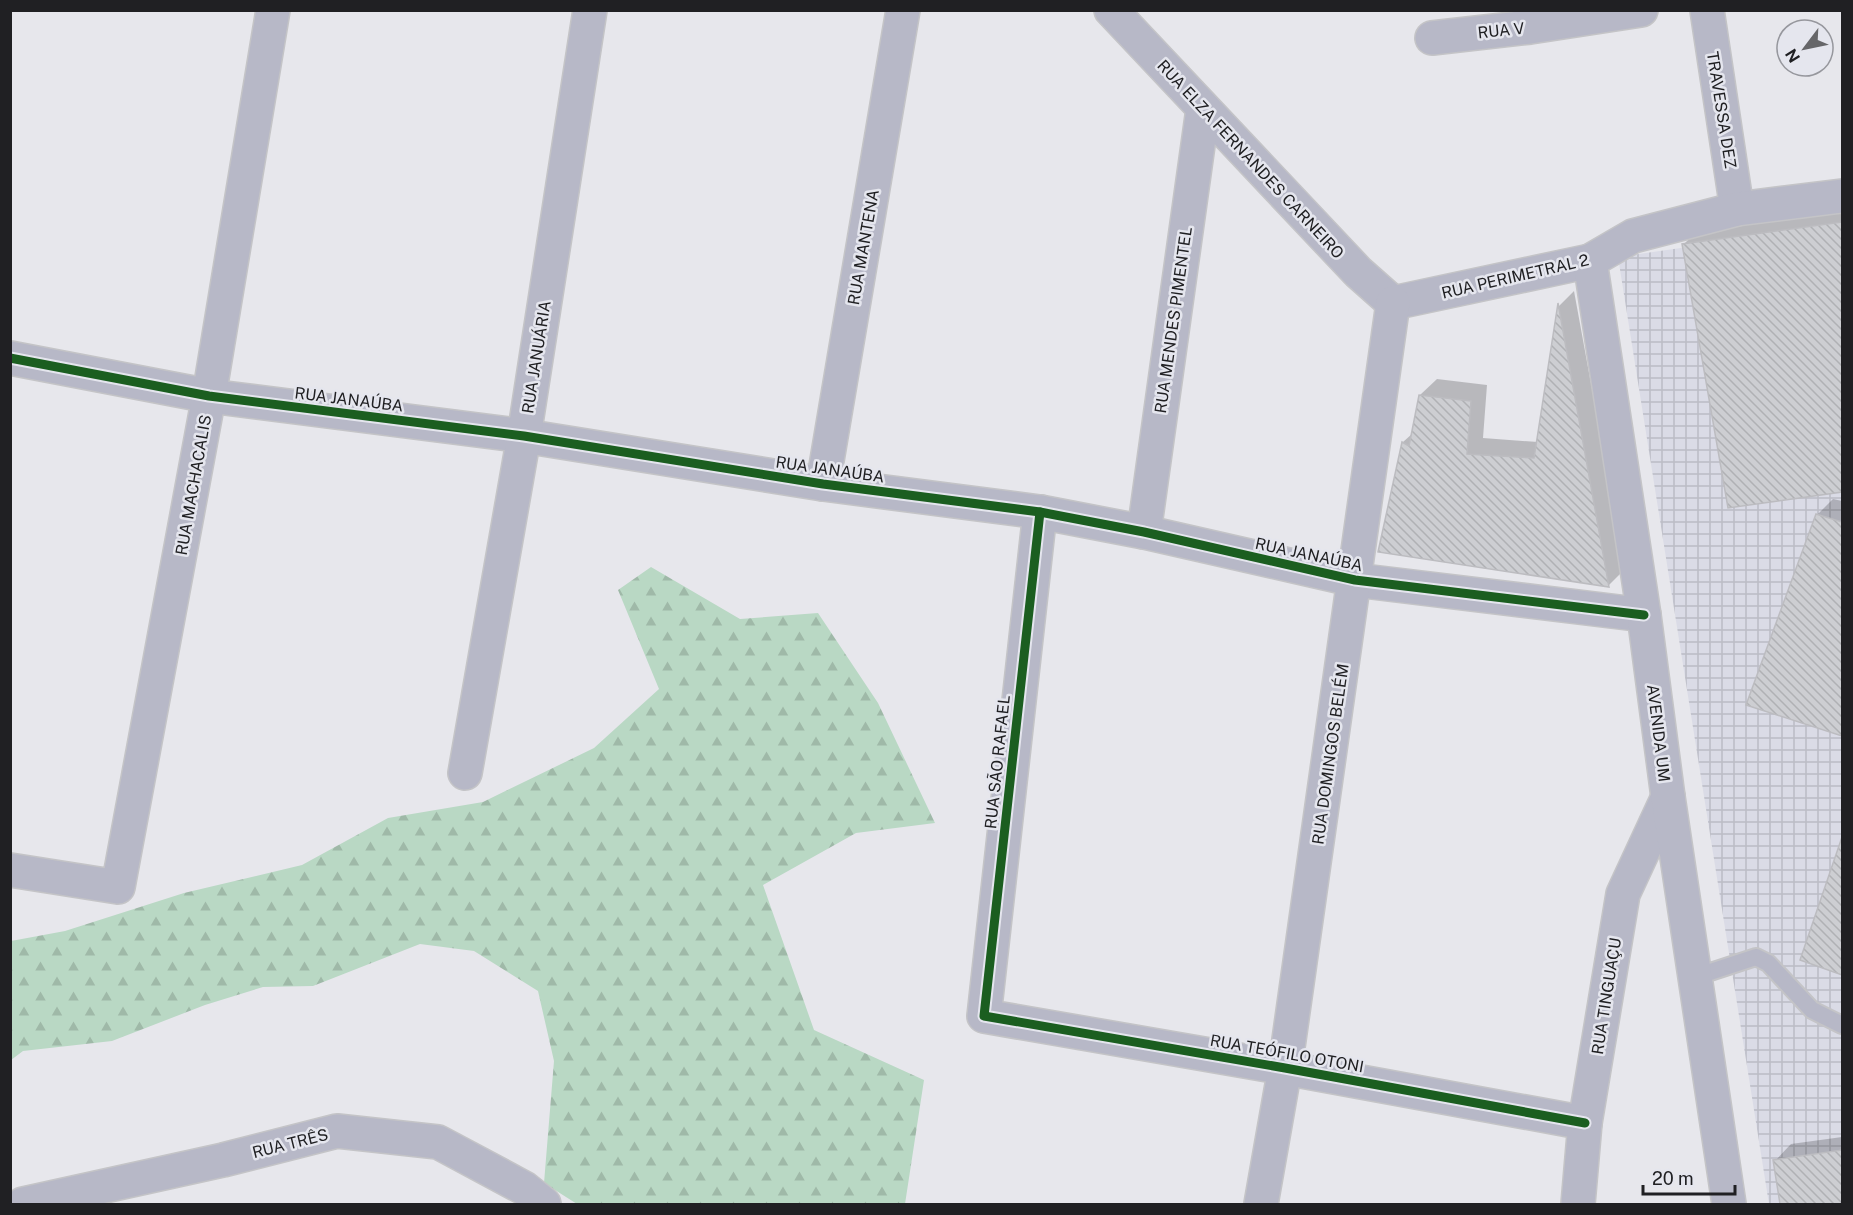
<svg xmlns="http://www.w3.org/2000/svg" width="1853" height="1215" font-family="'Public Sans',sans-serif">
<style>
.industrial{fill:url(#industrial-grid)}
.forest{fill:url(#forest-firs)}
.shadow{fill:#0003}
.building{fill:url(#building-back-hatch);stroke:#bcbcc0;stroke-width:1.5}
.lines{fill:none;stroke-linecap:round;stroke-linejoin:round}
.service-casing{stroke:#c4c4c7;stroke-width:20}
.minor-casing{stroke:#c4c4c7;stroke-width:36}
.tertiary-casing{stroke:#c4c4c7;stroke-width:36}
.service{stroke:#b7b8c7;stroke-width:16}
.minor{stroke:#b7b8c7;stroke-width:33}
.tertiary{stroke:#b7b8c7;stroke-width:33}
.cycleway-casing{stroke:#e5e6ee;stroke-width:13}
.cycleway{stroke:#1b5e20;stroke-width:9}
.labels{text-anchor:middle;stroke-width:5;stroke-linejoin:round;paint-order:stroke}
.street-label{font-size:16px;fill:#202023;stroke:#e5e6ee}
</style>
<defs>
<pattern id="industrial-grid" width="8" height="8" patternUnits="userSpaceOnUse" patternTransform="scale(1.5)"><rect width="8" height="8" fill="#dadbe6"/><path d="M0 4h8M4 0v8" fill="none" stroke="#bbbcc5"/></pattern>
<pattern id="forest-firs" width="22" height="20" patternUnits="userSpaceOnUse" patternTransform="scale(1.5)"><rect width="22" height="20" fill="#b9d8c4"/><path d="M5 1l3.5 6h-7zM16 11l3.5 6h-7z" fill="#9fb9a8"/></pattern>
<pattern id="building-back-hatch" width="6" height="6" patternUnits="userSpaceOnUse" patternTransform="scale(1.5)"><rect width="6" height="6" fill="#cdced2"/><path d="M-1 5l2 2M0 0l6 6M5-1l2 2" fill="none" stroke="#b0b1b4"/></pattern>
</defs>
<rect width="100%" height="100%" fill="#e7e7ec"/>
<path class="industrial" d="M1842 225V1204H1769L1618 257Z"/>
<path class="forest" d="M651 567 740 619 818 613 878 703 935 823 856 833 763 885 814 1030 924 1080 905 1204H577L544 1183 554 1061 538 991 474 951 420 944 313 986 263 987 205 1005 112 1041 23 1051 11 1060V941L65 931 184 893 302 865 388 818 483 802 594 748 659 689 618 590Z"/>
<g class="shadow">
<path d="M1842 209V491L1729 507 1684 244 1700 228Z"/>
<path d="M1574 291 1625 569 1609 585 1380 551 1403 442 1413 433 1420 395 1437 379 1487 385 1483 438 1538 442 1559 306Z"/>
<path d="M1833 499 1842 501V734L1748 704 1817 515Z"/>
<path d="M1842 841V973L1802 959Z"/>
<path d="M1842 1137V1204H1782L1775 1161 1791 1144Z"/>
</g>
<g class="building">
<path d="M1842 222V492L1728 508 1682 244Z"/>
<path d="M1558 303 1609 587 1378 552 1402 442 1409 446 1419 395 1471 401 1467 454 1534 458Z"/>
<path d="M1816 514 1842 522V736L1746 705Z"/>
<path d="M1842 837V975L1800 960Z"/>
<path d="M1842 1150V1204H1780L1773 1160Z"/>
</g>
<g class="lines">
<g class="service-casing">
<path id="service" d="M1695 977 1756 957 1768 963 1812 1010 1842 1025"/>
</g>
<g class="minor-casing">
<g id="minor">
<path d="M1111 10 1358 272 1393 303"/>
<path d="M1707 10 1737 209"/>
<path d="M1432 38 1530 27 1641 10"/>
<path d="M1393 303 1590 261"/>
<path d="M10 358 209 396 524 436 823 484 1040 512 1144 532 1355 580 1644 615"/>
<path d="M823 484 903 10"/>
<path d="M1040 512 984 1016 1285 1068 1585 1123"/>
<path d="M1144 532 1203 109"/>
<path d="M465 773 524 436 590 10"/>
<path d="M10 870 118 887 209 396 273 10"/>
<path d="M23 1204 223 1160 337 1131 438 1142 524 1188 544 1204"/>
<path d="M1261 1204 1285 1068 1393 303"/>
<path d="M1578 1204 1585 1123 1623 894 1668 797"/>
</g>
</g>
<g class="tertiary-casing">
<path id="tertiary" d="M1729 1204 1668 797 1644 615 1590 261 1633 236 1737 209 1842 196"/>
</g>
<use href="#service" class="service"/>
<use href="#minor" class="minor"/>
<use href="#tertiary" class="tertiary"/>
<g class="cycleway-casing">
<g id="cycleway">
<path d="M10 358 209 396 524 436 823 484 1040 512 1144 532 1355 580 1644 615"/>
<path d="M1040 512 984 1016 1285 1068 1585 1123"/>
</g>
</g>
<use href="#cycleway" class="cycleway"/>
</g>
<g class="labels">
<g class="street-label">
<text transform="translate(1501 30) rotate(-6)" y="6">RUA V</text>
<text transform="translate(1722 110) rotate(81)" y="6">TRAVESSA DEZ</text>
<text transform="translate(1251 159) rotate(47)" y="6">RUA ELZA FERNANDES CARNEIRO</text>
<text transform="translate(863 247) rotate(-80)" y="6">RUA MANTENA</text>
<text transform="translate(1515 276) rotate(-13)" y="6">RUA PERIMETRAL 2</text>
<text transform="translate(1173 320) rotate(-82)" y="6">RUA MENDES PIMENTEL</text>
<text transform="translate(536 357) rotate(-81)" y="6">RUA JANUÁRIA</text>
<text transform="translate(349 399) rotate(7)" y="6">RUA JANAÚBA</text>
<text transform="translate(830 469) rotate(8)" y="6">RUA JANAÚBA</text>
<text transform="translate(193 485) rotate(-80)" y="6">RUA MACHACALIS</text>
<text transform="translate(1309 554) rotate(12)" y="6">RUA JANAÚBA</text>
<text transform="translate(1659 733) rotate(83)" y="6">AVENIDA UM</text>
<text transform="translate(1330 754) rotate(-82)" y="6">RUA DOMINGOS BELÉM</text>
<text transform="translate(997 762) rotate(-84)" y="6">RUA SÃO RAFAEL</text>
<text transform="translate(1606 996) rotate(-81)" y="6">RUA TINGUAÇU</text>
<text transform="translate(1287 1053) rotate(10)" y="6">RUA TEÓFILO OTONI</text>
<text transform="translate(290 1143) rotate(-14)" y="6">RUA TRÊS</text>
</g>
</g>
<rect width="1853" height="1215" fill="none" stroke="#202023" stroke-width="24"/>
<g transform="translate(1805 48) rotate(238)"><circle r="28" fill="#e5e6ee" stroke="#96979d" stroke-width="1.5"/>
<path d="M0-4.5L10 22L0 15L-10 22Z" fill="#666669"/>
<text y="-9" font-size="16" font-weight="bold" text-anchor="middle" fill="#202023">N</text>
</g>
<path d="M1643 1185v9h92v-9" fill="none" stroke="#202023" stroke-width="3"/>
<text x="1652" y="1185" font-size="18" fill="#202023" stroke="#e5e6ee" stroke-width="4.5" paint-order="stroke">20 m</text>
</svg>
